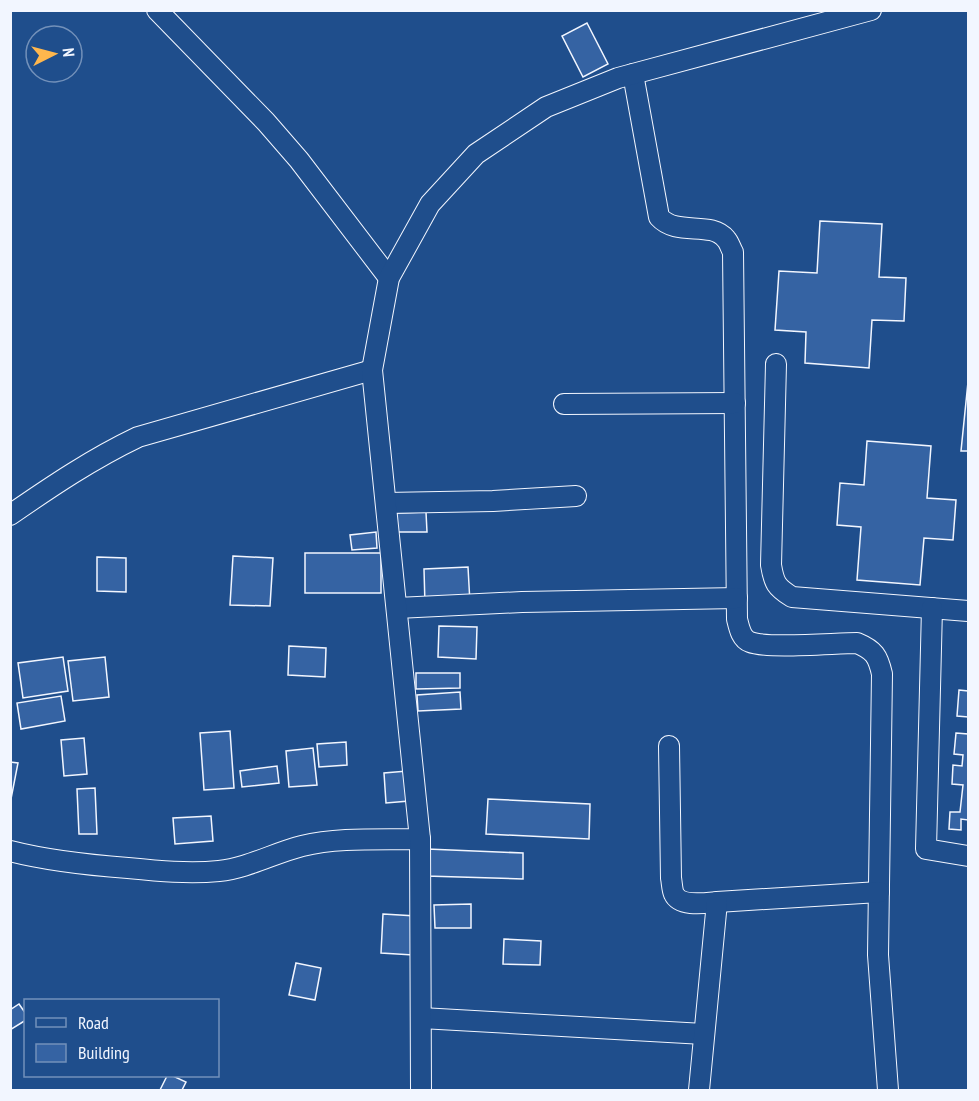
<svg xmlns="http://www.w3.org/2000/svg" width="979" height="1101" font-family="'PT Sans Narrow',sans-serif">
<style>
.building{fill:#3563a3;stroke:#f2f6ff;stroke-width:1.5}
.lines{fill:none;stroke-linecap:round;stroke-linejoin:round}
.street-casing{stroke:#f2f6ff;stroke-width:22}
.street{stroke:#1f4e8c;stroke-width:20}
</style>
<rect width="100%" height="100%" fill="#1f4e8c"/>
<g class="building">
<path d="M587 23 608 64 583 77 562 36Z"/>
<path d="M820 221 882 224 879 277 906 278 904 321 872 320 869 368 805 363 806 332 775 330 779 271 817 273Z"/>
<path d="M968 382V451H961Z"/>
<path d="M867 441 931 446 927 498 956 500 953 540 924 538 920 585 857 580 861 527 837 525 840 483 864 485Z"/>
<path d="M426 512 427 532H396V513Z"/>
<path d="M376 532 377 548 352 550 350 535Z"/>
<rect x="305" y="553" width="76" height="40"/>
<path d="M233 556 273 558 270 606 230 605Z"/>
<path d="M97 557 126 558V592L97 591Z"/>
<path d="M468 567 470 603 425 605 424 569Z"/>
<path d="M439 626 477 627 476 659 438 657Z"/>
<path d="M289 646 326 648 325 677 288 675Z"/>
<path d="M63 657 68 691 23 698 18 663Z"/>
<path d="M105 657 109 697 73 701 68 661Z"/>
<path d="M416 673H460V688L416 689Z"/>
<path d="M959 690 968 691V717L957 716Z"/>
<path d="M460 692 461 709 418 711 417 695Z"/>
<path d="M61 696 65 721 21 729 17 703Z"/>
<path d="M230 731 234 788 204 790 200 733Z"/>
<path d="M956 733 968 734V820L961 819V830L949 829 950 812H960L963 785 952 784 953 765 962 766 963 755 954 754Z"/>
<path d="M84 738 87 774 64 776 61 740Z"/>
<path d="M346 742 347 765 319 767 317 744Z"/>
<path d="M313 748 317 785 289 787 286 751Z"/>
<path d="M10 762 18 763 10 804Z"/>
<path d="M277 766 279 783 242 787 240 771Z"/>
<path d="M407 771 409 801 386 803 384 773Z"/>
<path d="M95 788 97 834H79L77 789Z"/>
<path d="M488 799 590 804 589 839 486 834Z"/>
<path d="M211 816 213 841 175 844 173 818Z"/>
<path d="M427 849 523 853V879L426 876Z"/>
<path d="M471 904V928H435L434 905Z"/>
<path d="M383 914 416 916 413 955 381 953Z"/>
<path d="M504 939 541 941 540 965 503 964Z"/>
<path d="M296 963 321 968 315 1000 289 995Z"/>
<path d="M19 1004 26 1014V1020L10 1030V1010Z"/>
<path d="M167 1076H173L186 1082 182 1090H160Z"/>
</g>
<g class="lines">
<g class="street-casing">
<g id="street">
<path d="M157 10 266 122 299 160 389 278"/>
<path d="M633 74 659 217C677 237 711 220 726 239 729 242 731 249 733 252L737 619C739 627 741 639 750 642 767 649 835 643 857 643 874 650 878 656 882 674L878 955 888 1090"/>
<path d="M776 364 771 565C774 583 776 587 792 597L968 611"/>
<path d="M564 404 735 403"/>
<path d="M386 503 493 501 576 496"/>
<path d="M10 515C52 486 92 459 138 437L372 370"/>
<path d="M397 608 522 602 737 598"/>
<path d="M932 608 926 849 968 856"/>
<path d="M669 746 671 878C672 883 672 890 674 894 680 907 705 903 717 902L879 892"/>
<path d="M10 851C49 861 88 865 128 868 158 871 189 874 219 871 248 868 274 853 302 846 340 837 381 840 420 839"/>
<path d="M421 1018 704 1034"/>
<path d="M421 1090 420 839 372 370 389 278 430 204 476 154 546 107 618 78 871 10"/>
<path d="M699 1090 717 902"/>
</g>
</g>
<use href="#street" class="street"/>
</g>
<rect width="979" height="1101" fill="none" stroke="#f2f6ff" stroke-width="24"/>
<rect x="24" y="999" width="195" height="78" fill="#1f4e8c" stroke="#7391ba" stroke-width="1.5"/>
<rect x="36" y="1018" width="30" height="9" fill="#1f4e8c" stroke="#7391ba" stroke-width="1.5"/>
<text x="78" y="1029" font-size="18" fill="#f2f6ff">Road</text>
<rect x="36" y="1044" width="30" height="18" fill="#3563a3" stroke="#7391ba" stroke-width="1.5"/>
<text x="78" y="1059" font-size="18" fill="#f2f6ff">Building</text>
<g transform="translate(54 54) rotate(84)"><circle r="28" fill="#1f4e8c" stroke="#7391ba" stroke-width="1.5"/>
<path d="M0-4.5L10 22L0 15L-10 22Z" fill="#ffb74d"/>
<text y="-9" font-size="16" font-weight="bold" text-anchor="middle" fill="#f2f6ff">N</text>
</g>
</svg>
